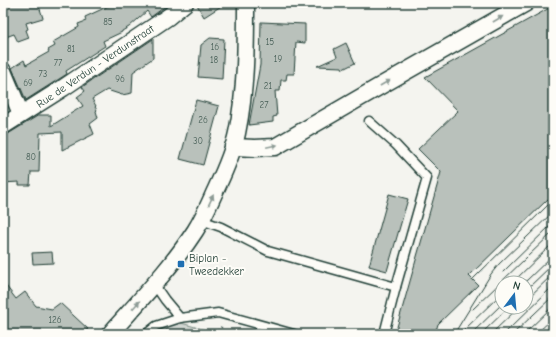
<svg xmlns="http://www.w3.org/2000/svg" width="556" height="337" font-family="'Comic Neue',sans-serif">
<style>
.green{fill:#d1d6d1;stroke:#788a82}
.building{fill:#b9c1bb;stroke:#1f3d34}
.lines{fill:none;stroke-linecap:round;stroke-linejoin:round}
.service-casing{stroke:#1f3d34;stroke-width:11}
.minor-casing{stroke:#1f3d34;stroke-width:19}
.path{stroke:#1f3d34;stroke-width:2.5;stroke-dasharray:1 3;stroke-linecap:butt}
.service{stroke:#fdfcf7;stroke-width:8}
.minor{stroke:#fdfcf7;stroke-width:16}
.tram{stroke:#1f3d34;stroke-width:1}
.oneway{fill:#8e9c96}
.poi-dot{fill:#1f6fb2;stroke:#fdfcf7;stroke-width:1.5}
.labels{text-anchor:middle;stroke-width:4;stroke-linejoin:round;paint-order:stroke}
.number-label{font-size:9px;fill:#465e56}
.street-label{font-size:11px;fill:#1f3d34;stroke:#fdfcf7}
.poi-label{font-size:11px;fill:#1f3d34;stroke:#fdfcf7;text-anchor:start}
</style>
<rect width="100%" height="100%" fill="#f4f4ef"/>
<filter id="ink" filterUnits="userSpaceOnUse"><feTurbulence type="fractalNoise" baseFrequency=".025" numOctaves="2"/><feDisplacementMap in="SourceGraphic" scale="8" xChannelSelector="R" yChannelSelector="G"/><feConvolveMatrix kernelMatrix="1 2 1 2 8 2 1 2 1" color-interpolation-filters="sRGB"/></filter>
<g filter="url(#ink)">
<path class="green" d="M174 321 220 334H163Z"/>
<g class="building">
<path d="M3 3H38L43 18 26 23 28 29 26 30 29 38 18 42 14 34 3 38Z"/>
<path d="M115 3H170L151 17 147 11 129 27 122 31V32L103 41 105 46 66 71 67 74 26 100 12 68 24 60 26 65 49 52 48 50 55 46 53 42 79 27 78 24 86 21 85 17Z"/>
<path d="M196 3H226L204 17Z"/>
<path d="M553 6V204L548 199 469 276 478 285 438 324 435 334H395L441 172 418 149 458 111 425 77Z"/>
<path d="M261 22 305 24V43L296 42 294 74H287L286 80H281L280 91H275L277 116 273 117V122L249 125 260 65Z"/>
<path d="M210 38 224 39 222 79 198 77 201 45Z"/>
<path d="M153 39V58L133 72 132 93 122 95 107 90 92 99 96 106 95 107 97 110 96 111 98 118 90 124 94 134 62 150V132L40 133 39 172H31L30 185H19V182L3 183V135L8 134 39 115H51V126L83 106 77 97 85 91 82 87Z"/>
<path d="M346 43 355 63 343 69 342 67 317 66 337 57 334 49Z"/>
<path d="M196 100 219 106 203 165 180 159Z"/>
<path d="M389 194 408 199 387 271 369 266Z"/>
<path d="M52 252 53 263 33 264 32 253Z"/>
<path d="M3 282 16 299 25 292 36 306 52 309 60 303 88 329 81 334H3Z"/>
</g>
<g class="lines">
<g class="service-casing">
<g id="service">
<path d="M369 121 396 145 427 178 396 287"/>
<path d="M201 220 221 227 268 251 396 287 384 334"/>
<path d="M154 284 165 300 180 318"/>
<path d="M146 334 156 326 180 318 218 313 294 334"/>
</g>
</g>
<g class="minor-casing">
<g id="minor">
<path d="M3 71 21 114"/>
<path d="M3 126 63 88 168 17 185 3"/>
<path d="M233 147 255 148 275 147 382 85 526 3"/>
<path d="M110 334C139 301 171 268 195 231 204 217 210 202 217 187 225 170 233 152 237 133 246 90 246 47 246 3"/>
</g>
</g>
<path class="path" d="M216 334 223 325"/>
<use href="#service" class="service"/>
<use href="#minor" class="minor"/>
<g class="tram">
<path d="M503 272 553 223"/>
<path d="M472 280 548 205"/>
<path d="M512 283 553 243"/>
<path d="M524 283 553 255"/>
<path d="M526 290 553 264"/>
<path d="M526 300 553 274"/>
<path d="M473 309 553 232"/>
<path d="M454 334 491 274 499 264 553 212"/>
<path d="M460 334 502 293"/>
<path d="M471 334 502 304"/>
<path d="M481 334 509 307"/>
<path d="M491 334 519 307"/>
<path d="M504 334 553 286"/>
<path d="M513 334 553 296"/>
<path d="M524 334 553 306"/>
<path d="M536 334 553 318"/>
</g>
</g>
<defs><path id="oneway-solid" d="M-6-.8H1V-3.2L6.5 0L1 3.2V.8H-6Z"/></defs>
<g class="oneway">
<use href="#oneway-solid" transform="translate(498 19) rotate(-30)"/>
<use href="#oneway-solid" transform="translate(385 83) rotate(-30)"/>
<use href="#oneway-solid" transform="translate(272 146) rotate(-12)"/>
<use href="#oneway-solid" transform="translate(211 200) rotate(-65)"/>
<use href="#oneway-solid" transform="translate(136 305) rotate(-48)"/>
</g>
</g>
<rect class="poi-dot" x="177" y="260" width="8" height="8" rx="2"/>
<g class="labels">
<g class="number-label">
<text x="108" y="25">85</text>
<text x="270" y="45">15</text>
<text x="215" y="50">16</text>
<text x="71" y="52">81</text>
<text x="278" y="62">19</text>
<text x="214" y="63">18</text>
<text x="58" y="66">77</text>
<text x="43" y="77">73</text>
<text x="120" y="82">96</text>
<text x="28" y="86">69</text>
<text x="268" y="89">21</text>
<text x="264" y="108">27</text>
<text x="203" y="123">26</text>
<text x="198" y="144">30</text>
<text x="31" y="160">80</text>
<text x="55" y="323">126</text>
</g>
<g class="street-label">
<text transform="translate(95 66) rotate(-34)" y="4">Rue de Verdun - Verdunstraat</text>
</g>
<g class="poi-label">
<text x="189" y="262">Biplan -<tspan x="189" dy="13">Tweedekker</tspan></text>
</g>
</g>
<rect width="556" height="337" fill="none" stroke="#fdfcf7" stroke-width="16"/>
<rect x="8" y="8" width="540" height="321" fill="none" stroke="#1f3d34" stroke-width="1.5" filter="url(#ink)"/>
<g transform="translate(514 295) rotate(16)"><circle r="19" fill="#fdfcf7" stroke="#a4b0a9"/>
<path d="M0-3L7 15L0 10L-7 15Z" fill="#1f6fb2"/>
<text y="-6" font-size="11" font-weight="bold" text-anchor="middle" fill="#1f3d34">N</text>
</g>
</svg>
